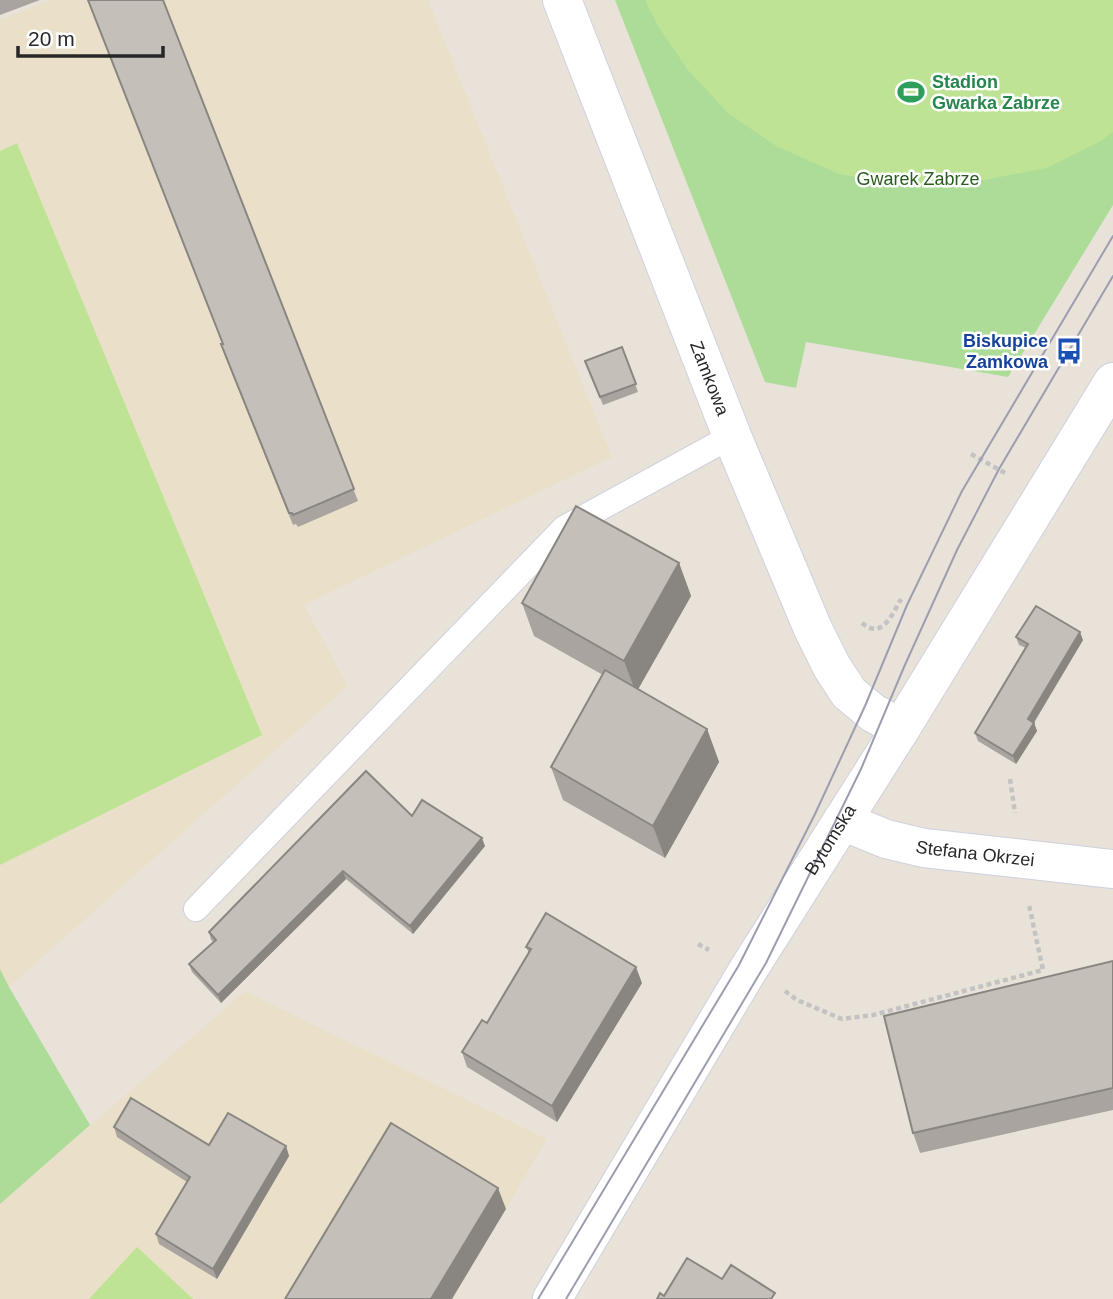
<svg xmlns="http://www.w3.org/2000/svg" width="1113" height="1299" font-family="Arial,sans-serif">
<style>
.education{fill:#eae0c9}
.green{fill:#acdc98}
.pitch{fill:#bee394}
.lines{fill:none;stroke-linecap:round;stroke-linejoin:round}
.lane-casing{stroke:#ced1df;stroke-width:26}
.street-casing{stroke:#ced1df;stroke-width:40}
.secondary-casing{stroke:#ced1df;stroke-width:40}
.path{stroke:#c3c3c3;stroke-width:4.5;stroke-dasharray:5 3.5;stroke-linecap:butt}
.lane{stroke:#fff;stroke-width:24}
.street{stroke:#fff;stroke-width:38}
.secondary{stroke:#fff;stroke-width:38}
.tram{stroke:#9c9eb0;stroke-width:2}
.wall{fill:#a9a49f}
.shaded-wall{fill:#898682}
.building{fill:#c4bfb9;stroke:#898682;stroke-width:2}
.labels{text-anchor:middle;stroke-width:5;stroke-linejoin:round;paint-order:stroke}
.leisure-label{font-size:18px;font-weight:bold;fill:#27864d;stroke:#fff;text-anchor:start}
.park-label{font-size:18px;fill:#285d1e;stroke:#fff}
.transit-label{font-size:18px;font-weight:bold;fill:#164399;stroke:#fff;text-anchor:end}
.street-label{font-size:18px;fill:#272727;stroke:#fff}
</style>
<rect width="100%" height="100%" fill="#e9e2d9"/>
<g class="education">
<path d="M50 0H428L612 457 304 605 348 686 9 987 0 969V20Z"/>
<path d="M245 991 547 1139 453 1299H0V1204Z"/>
</g>
<g class="green">
<path d="M615 0H1113V205L1008 377 806 342 796 388 765 382Z"/>
<path d="M0 969 9 987 90 1125 0 1204Z"/>
</g>
<g class="pitch">
<path d="M645 0H1113V132L1099 142 1047 168 973 182 906 185 839 174 778 147 729 114 688 70 658 26Z"/>
<path d="M17 143 262 735 0 865V151Z"/>
<path d="M137 1247 193 1299H89Z"/>
</g>
<g class="lines">
<g class="lane-casing">
<path id="lane" d="M196 909 564 528 732 436"/>
</g>
<g class="street-casing">
<g id="street">
<path id="s1" d="M562 0 732 436 813 629 832 667 849 693 873 713 901 728"/>
<path id="s2" d="M842 821 886 839 924 848 1113 869"/>
</g>
</g>
<g class="secondary-casing">
<g id="secondary">
<path id="s3" d="M552 1299 748 970 901 728 1113 382"/>
</g>
</g>
<g class="path">
<path d="M971 454 1005 473"/>
<path d="M862 623C882 640 892 615 901 599"/>
<path d="M1010 779 1015 813"/>
<path d="M698 944 709 950"/>
<path d="M785 991 797 1000 842 1019 873 1015 1043 970 1029 905"/>
</g>
<use href="#lane" class="lane"/>
<use href="#street" class="street"/>
<use href="#secondary" class="secondary"/>
<g class="tram">
<path d="M538 1299 739 965 815 814 865 706 907 605 962 491 1113 236"/>
<path d="M566 1299 766 963 861 769 904 667 957 550 999 469 1113 276"/>
</g>
</g>
<g class="wall">
<path d="M0 0H40L0 15Z"/>
<path d="M163 0 358 501 298 527 296 524 293 525 225 356Z"/>
<path d="M622 347 638 392 603 405 585 361Z"/>
<path d="M679 563 691 596 638 689 707 729 719 762 665 858 563 800 551 767 603 675 534 636 522 603Z"/>
<path d="M1016 637 1083 640 1034 723 1037 731 1016 764 978 741 975 733 1026 648 1019 645Z"/>
<path d="M412 816 485 846 413 934 346 879 221 1003 192 972 189 964 214 942 211 940 209 932Z"/>
<path d="M526 947 642 983 557 1122 467 1067 462 1052 487 1023 529 953Z"/>
<path d="M1113 961V1110L920 1153 913 1133Z"/>
<path d="M114 1127 209 1145 286 1146 289 1156 217 1279 159 1244 156 1234 187 1182 117 1137Z"/>
</g>
<g class="shaded-wall">
<path d="M679 563 691 596 636 693 624 661Z"/>
<path d="M1080 632 1083 640 1031 727 1028 719Z"/>
<path d="M1034 723 1037 731 1016 764 1013 756Z"/>
<path d="M707 729 719 762 665 858 653 826Z"/>
<path d="M482 838 485 846 413 934 410 926Z"/>
<path d="M343 871 346 879 221 1003 218 995Z"/>
<path d="M636 967 642 983 557 1122 552 1106Z"/>
<path d="M286 1146 289 1156 217 1279 213 1269Z"/>
<path d="M498 1188 506 1209 452 1299H431Z"/>
</g>
<g class="building">
<path d="M88 0H163L354 489 293 515 292 513H289L221 344H223Z"/>
<path d="M622 347 636 384 600 397 585 361Z"/>
<path d="M576 506 679 563 624 661 522 603Z"/>
<path d="M1036 606 1080 632 1028 719 1034 723 1013 756 975 733 1028 644 1016 637Z"/>
<path d="M605 670 707 729 653 826 551 767Z"/>
<path d="M366 771 412 816 422 800 482 838 410 926 343 871 218 995 189 964 216 940 209 932Z"/>
<path d="M546 913 636 967 552 1106 462 1052 482 1020 487 1023 531 949 526 947Z"/>
<path d="M1113 961V1088L913 1133 884 1016Z"/>
<path d="M131 1098 209 1145 228 1113 286 1146 213 1269 156 1234 190 1177 114 1127Z"/>
<path d="M391 1123 498 1188 431 1299H285Z"/>
<path d="M687 1258 722 1279 731 1265 775 1293 771 1299H657L660 1293 664 1296Z"/>
</g>
<defs>
<g id="stadium-bare" transform="scale(2.1)"><path d="M0-5a6.5 5 0 1 0 0 10a6.5 5 0 1 0 0-10ZM-3.5-1.8h7v3.6h-7Z" fill="#2e9e5b" stroke="#fff" stroke-width="2.5" paint-order="stroke"/></g>
<g id="bus-bare" transform="scale(2.1)"><path d="M-5-6H5V4H4V6H2V4H-2V6H-4V4H-5ZM-3.5-4V0h7V-4ZM-3.5 1.2v1.5H-2V1.2ZM2 1.2v1.5H3.5V1.2Z" fill="#1a4fb4" stroke="#fff" stroke-width="2.5" paint-order="stroke"/></g>
</defs>
<g fill-rule="evenodd">
<use href="#stadium-bare" x="911" y="92"/>
<use href="#bus-bare" x="1069" y="351"/>
</g>
<g class="labels">
<g class="leisure-label">
<text x="932" y="88">Stadion<tspan x="932" dy="21">Gwarka Zabrze</tspan></text>
</g>
<g class="park-label">
<text x="918" y="185">Gwarek Zabrze</text>
</g>
<g class="transit-label">
<text x="1048" y="347">Biskupice<tspan x="1048" dy="21">Zamkowa</tspan></text>
</g>
<g class="street-label">
<text dy="6" stroke="none"><textPath href="#s1" startOffset="406">Zamkowa</textPath></text>
<text dy="6" stroke="none"><textPath href="#s3" startOffset="537">Bytomska</textPath></text>
<text dy="6" stroke="none"><textPath href="#s2" startOffset="138">Stefana Okrzei</textPath></text>
</g>
</g>
<path d="M18 46v10h145v-10" fill="none" stroke="#272727" stroke-width="3.5"/>
<text x="28" y="46" font-size="21" fill="#272727" stroke="#ffffff" stroke-width="5" paint-order="stroke">20 m</text>
</svg>
